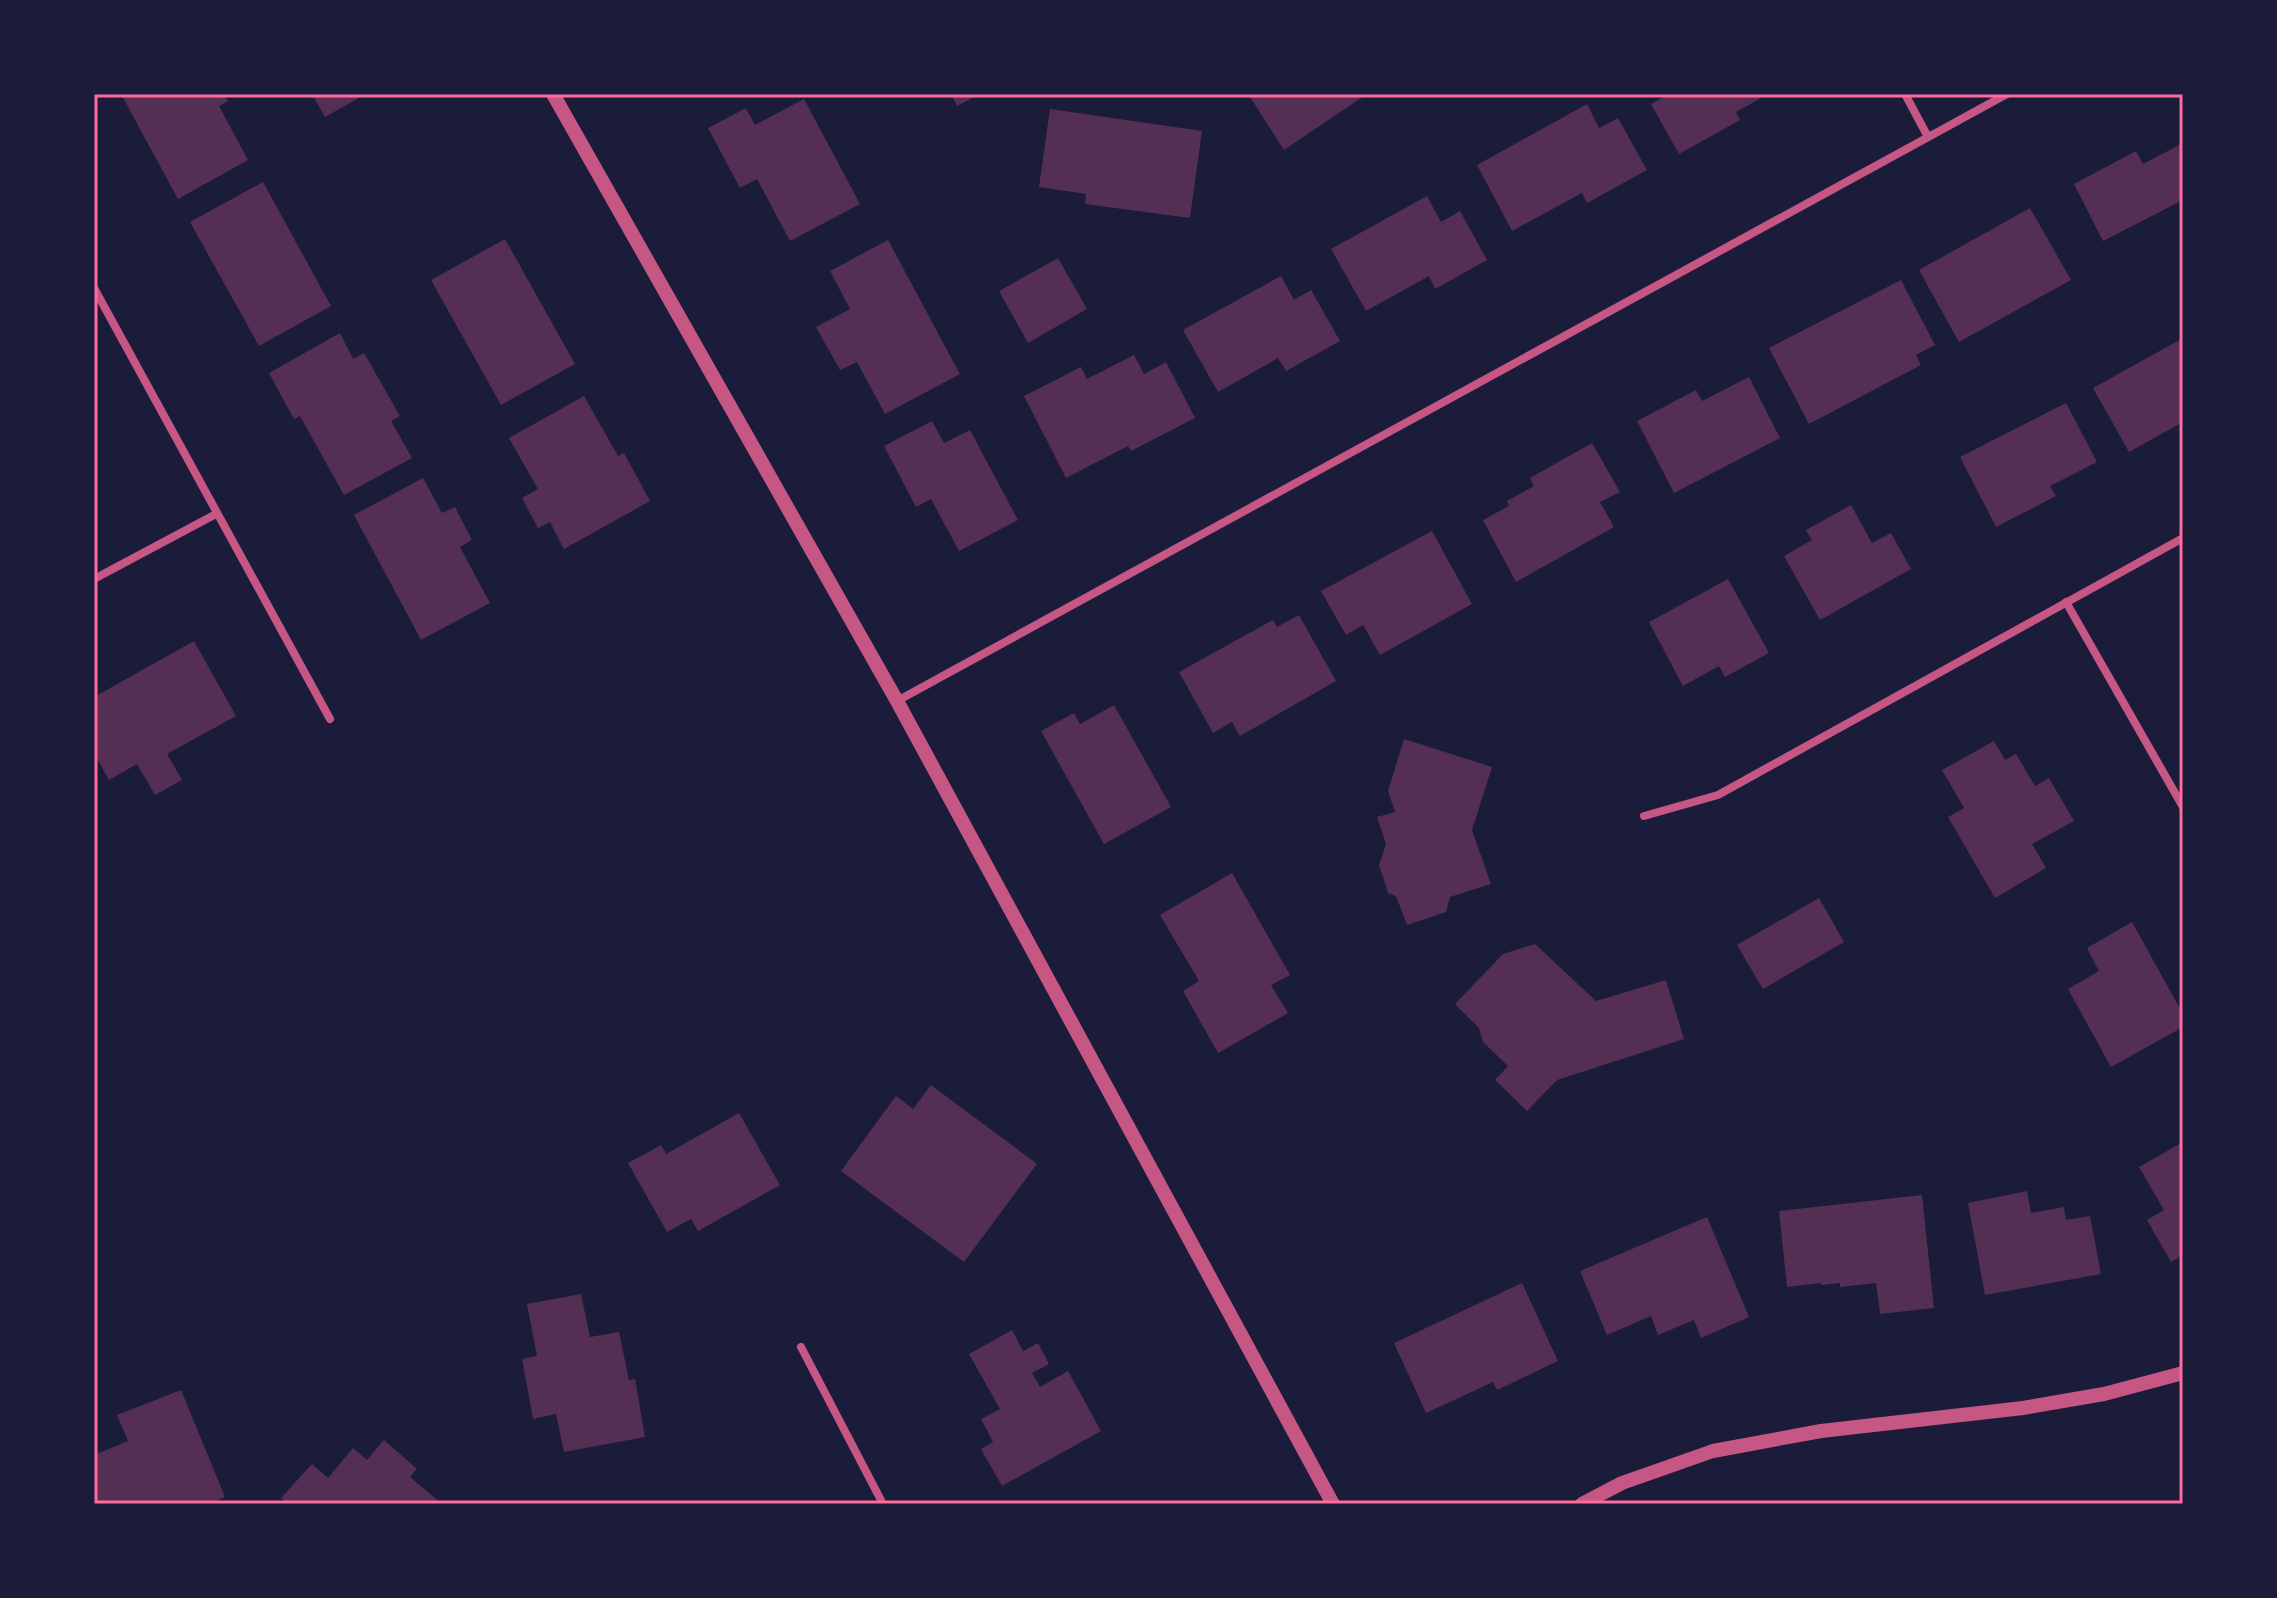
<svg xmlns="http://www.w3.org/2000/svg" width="2277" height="1598" font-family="Figtree,sans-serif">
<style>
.building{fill:#542f53}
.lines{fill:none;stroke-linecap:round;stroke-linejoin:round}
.minor{stroke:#c65784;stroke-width:8}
.tertiary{stroke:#c65784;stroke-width:14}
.neatline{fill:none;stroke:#ff6b9d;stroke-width:3}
</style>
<rect width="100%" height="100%" fill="#1b1b3a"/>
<g class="building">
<path d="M121 94H224L228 101 219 106 248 160 178 199Z"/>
<path d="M312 94H366L325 117Z"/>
<path d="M951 94H980L957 106Z"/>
<path d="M1248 94H1367L1284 150Z"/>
<path d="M1669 94H1768L1736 112 1740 120 1679 154 1651 104Z"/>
<path d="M804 99 860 204 790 241 757 179 740 188 708 128 746 108 755 125Z"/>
<path d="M1587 104 1599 128 1618 118 1647 170 1587 203 1582 193 1512 231 1477 165Z"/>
<path d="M1050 109 1202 131 1190 218 1085 204 1086 194 1039 187Z"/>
<path d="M2183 143V200L2103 241 2074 184 2136 151 2143 164Z"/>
<path d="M263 182 331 306 259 346 190 222Z"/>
<path d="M1427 196 1441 222 1460 211 1487 260 1435 289 1429 276 1366 311 1331 249Z"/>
<path d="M2030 208 2071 280 1959 342 1919 270Z"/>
<path d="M505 239 575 364 501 405 431 280Z"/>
<path d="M888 240 960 374 885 414 857 362 840 370 816 327 850 309 830 271Z"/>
<path d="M1058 258 1087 309 1028 343 999 291Z"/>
<path d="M1281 276 1294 300 1311 290 1340 341 1286 371 1278 358 1218 392 1183 330Z"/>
<path d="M1901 280 1935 345 1916 355 1921 365 1809 424 1769 348Z"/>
<path d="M340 333 353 359 364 353 400 416 391 421 412 458 344 495 300 416 294 419 269 373Z"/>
<path d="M2183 338V422L2129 452 2093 388Z"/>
<path d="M1134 355 1144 374 1166 362 1195 418 1131 451 1128 446 1066 478 1024 396 1081 367 1087 379Z"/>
<path d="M1749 377 1780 438 1674 493 1637 421 1696 390 1702 401Z"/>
<path d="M584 396 618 456 624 453 650 501 564 549 550 522 538 528 522 498 538 489 509 438Z"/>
<path d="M2066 403 2097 462 2050 486 2056 496 1996 527 1960 457Z"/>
<path d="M932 421 944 443 970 430 1018 520 959 551 931 499 916 507 884 446Z"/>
<path d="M1592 443 1620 492 1600 502 1614 527 1516 582 1483 520 1509 506 1507 501 1534 486 1530 478Z"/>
<path d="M423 478 442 513 455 507 472 540 460 547 490 603 421 640 354 515Z"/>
<path d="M1851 505 1872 543 1891 533 1911 569 1820 620 1784 556 1812 540 1806 530Z"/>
<path d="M1432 531 1472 604 1380 655 1363 625 1346 635 1321 591Z"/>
<path d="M1728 579 1769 653 1725 677 1719 666 1683 686 1649 622Z"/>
<path d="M1299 615 1336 681 1240 736 1232 722 1213 733 1179 672 1273 620 1277 627Z"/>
<path d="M194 641 236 716 167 754 182 780 155 795 137 764 109 780 94 753V697Z"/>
<path d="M1114 705 1171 807 1104 844 1041 731 1074 713 1080 724Z"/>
<path d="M1404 739 1492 767 1472 830 1491 884 1450 897 1446 912 1407 925 1396 896 1388 893 1379 865 1386 844 1377 817 1395 812 1388 791Z"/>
<path d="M1994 741 2005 760 2016 754 2035 786 2049 778 2074 821 2032 844 2046 868 1995 898 1948 817 1964 808 1942 770Z"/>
<path d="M1232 873 1290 975 1271 985 1288 1013 1218 1053 1183 991 1199 981 1160 915Z"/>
<path d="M1819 898 1844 942 1763 989 1737 945Z"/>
<path d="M2132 922 2183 1014V1027L2111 1067 2068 989 2099 971 2087 948Z"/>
<path d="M1535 944 1596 1001 1666 980 1684 1039 1557 1080 1527 1111 1495 1080 1508 1066 1483 1042 1479 1028 1455 1004 1503 954Z"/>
<path d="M931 1085 1037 1164 964 1262 841 1171 896 1096 913 1109Z"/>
<path d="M739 1113 780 1185 698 1231 691 1219 667 1232 628 1163 661 1145 666 1154Z"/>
<path d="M2183 1142V1255L2171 1262 2147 1220 2164 1210 2139 1167Z"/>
<path d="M2027 1191 2031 1213 2064 1207 2066 1220 2090 1216 2101 1274 1985 1295 1968 1203Z"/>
<path d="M1922 1195 1934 1308 1880 1314 1876 1283 1840 1287V1283L1821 1285V1283L1787 1287 1779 1211Z"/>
<path d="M1707 1217 1749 1317 1701 1338 1694 1320 1658 1335 1651 1316 1607 1335 1580 1271Z"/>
<path d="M1522 1283 1558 1361 1497 1390 1493 1382 1426 1413 1394 1343Z"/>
<path d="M581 1294 590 1337 619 1332 629 1380 635 1379 645 1437 564 1452 556 1414 533 1419 522 1359 537 1356 527 1304Z"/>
<path d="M1012 1330 1023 1351 1038 1343 1049 1364 1032 1373 1040 1387 1068 1371 1101 1431 1002 1486 981 1449 993 1442 981 1419 1000 1409 969 1354Z"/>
<path d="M181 1390 225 1497 208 1504H94V1455L128 1441 117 1415Z"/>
<path d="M384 1440 417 1469 410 1477 442 1504H288L281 1498 312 1464 328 1478 353 1448 367 1460Z"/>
</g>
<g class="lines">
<g class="minor">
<path d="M1905 94 1928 137"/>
<path d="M94 288 330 719"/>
<path d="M94 579 216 514"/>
<path d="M2066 602 2183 807"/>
<path d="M897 701 2007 94"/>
<path d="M1644 816 1718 795 2183 538"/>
<path d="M801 1347 883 1504"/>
</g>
<g class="tertiary">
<path d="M553 94 897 701 1333 1504"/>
<path d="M1582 1504 1622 1483 1713 1451 1821 1431 2023 1408 2104 1394 2183 1373"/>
</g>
</g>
<rect width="2277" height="1598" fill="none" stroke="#1b1b3a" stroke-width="192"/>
<rect x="96" y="96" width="2085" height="1406" class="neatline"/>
</svg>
